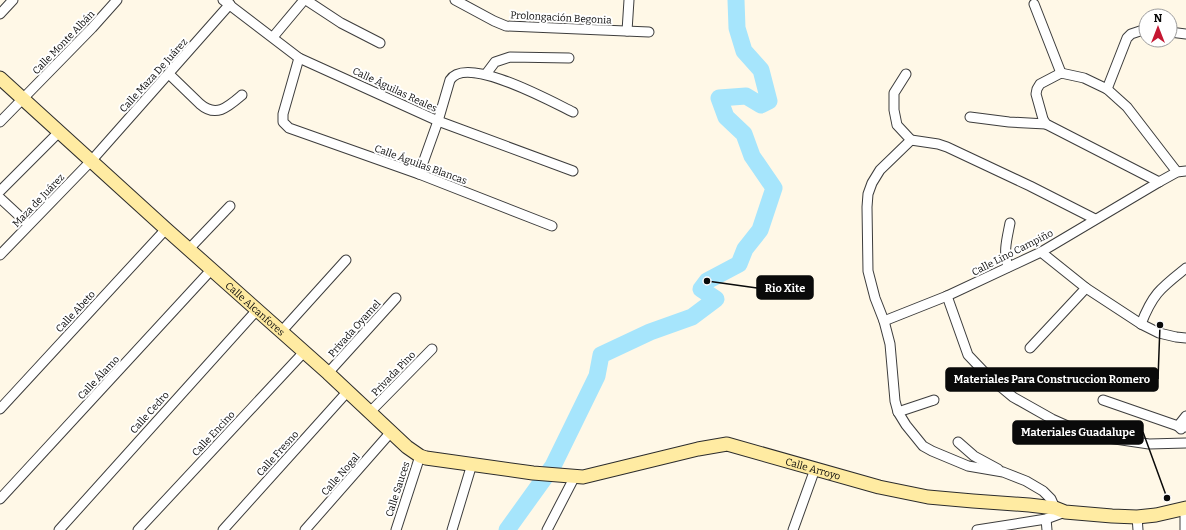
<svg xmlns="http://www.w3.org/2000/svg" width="1186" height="530" font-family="Bitter,serif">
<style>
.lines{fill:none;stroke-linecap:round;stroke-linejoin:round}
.river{stroke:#a6e5fc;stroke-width:17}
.street-casing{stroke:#3d3d3d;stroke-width:11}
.secondary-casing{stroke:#2c2c2c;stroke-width:15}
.street{stroke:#fff;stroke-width:9}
.secondary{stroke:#ffeba2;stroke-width:13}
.labels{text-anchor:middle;stroke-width:4;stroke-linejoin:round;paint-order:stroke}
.street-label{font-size:10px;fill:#0a0a0a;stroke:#fff}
.leader{fill:none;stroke:#0a0a0a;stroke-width:1.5}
.callout-dot{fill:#0a0a0a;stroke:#fff;stroke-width:1.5}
.callout{fill:#0a0a0a;stroke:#0a0a0a;stroke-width:1.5}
.callout-label{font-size:11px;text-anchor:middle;font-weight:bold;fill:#fff}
</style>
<rect width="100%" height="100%" fill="#fff8e7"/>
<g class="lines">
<path class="river" d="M507 530 553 466 597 376 601 355 650 332 692 317 716 299 701 289 707 281 739 264 745 249 760 230 774 188 752 156 744 134 726 117 719 98 746 96 761 105 769 101 761 70 744 51 737 28 736 0"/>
<g class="street-casing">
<g id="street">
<path d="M223 0 299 58 438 121 573 171"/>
<path d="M306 0 341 23 380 43"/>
<path d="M455 0 494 21 506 26 649 32"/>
<path d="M1034 4 1061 73"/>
<path d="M0 14 13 0"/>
<path d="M627 31 629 0"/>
<path d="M1170 32 1186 34"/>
<path d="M273 37 304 0"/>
<path d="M299 58 283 114V122L289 128 419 174 552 226"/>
<path d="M169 74 200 104C216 118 228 107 242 95"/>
<path d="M486 74 495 62 510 57 569 58"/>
<path d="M906 74 894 93V110L897 125 911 140 880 170 872 183 868 194 867 207 868 271 875 298 884 321 890 344 895 401 898 412 906 425 923 446 932 451 968 466 1003 472 1026 481 1043 491 1051 499 1055 508"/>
<path d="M1107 89 1127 38 1131 34 1146 29"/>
<path d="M970 117 1009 122 1046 124"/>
<path d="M0 122 92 28 117 0"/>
<path d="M911 140 938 144 947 147 1030 186 1095 219"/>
<path d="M419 174 438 121 450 80C466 54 552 102 573 112"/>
<path d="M1159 182 1046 124 1043 119 1036 94 1037 89 1040 84 1061 73 1084 78 1107 89 1127 107 1177 172"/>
<path d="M0 191 60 131"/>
<path d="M0 198 28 224"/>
<path d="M189 249 230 206"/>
<path d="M1041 252 1086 288 1141 324 1159 333 1176 337 1186 338"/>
<path d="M0 255 92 160 230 4"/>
<path d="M1008 267C1003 251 1007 239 1010 223"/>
<path d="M947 296 968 355 989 377 1013 397 1052 419 1088 435 1149 444 1186 443"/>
<path d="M884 321 947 296 1041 252 1159 182 1177 172 1186 171"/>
<path d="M1141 324C1153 293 1161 288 1186 268"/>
<path d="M281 332 346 260"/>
<path d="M1030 348 1086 288"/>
<path d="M328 373 396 298"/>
<path d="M1103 400 1178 426 1186 427"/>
<path d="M0 409 166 229"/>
<path d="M370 412 432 349"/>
<path d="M898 412 934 400"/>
<path d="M1181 429 1178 426 1186 416"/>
<path d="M958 442 974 456 998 469"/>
<path d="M0 499 212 269"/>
<path d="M1185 509V530"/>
<path d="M1137 517 1138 530"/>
<path d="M1046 519 1047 530"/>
<path d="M59 530 257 310"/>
<path d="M138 530 304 352"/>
<path d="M223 530 348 391"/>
<path d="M305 530 391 432"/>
<path d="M396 530 420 456"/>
<path d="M452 530 472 464"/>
<path d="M547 530 574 478"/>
<path d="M793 530 815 469"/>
<path d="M977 530 1046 519 1065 512"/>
</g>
</g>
<g class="secondary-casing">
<g id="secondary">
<path id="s1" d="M0 78 166 229 328 373 407 447 420 456 426 458 533 473 583 477 698 449 727 444 879 487 928 497 973 501 1029 505 1055 508 1065 512 1112 516 1137 517 1156 515 1186 508"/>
</g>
</g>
<use href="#street" class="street"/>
<use href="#secondary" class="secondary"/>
</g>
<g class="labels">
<g class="street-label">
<text transform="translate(561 17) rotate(3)" y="4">Prolongación Begonia</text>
<text transform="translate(63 42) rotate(-46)" y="4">Calle Monte Albán</text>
<text transform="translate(153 75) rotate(-48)" y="4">Calle Maza De Juárez</text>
<text transform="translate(395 89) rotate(25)" y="4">Calle Águilas Reales</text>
<text transform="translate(421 164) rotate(20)" y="4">Calle Águilas Blancas</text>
<text transform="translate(38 200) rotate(-46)" y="4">Maza de Juárez</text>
<text transform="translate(1012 252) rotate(-27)" y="4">Calle Lino Campiño</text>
<text dy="4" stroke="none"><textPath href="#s1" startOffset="344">Calle Alcanfores</textPath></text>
<text transform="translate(75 311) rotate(-47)" y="4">Calle Abeto</text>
<text transform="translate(354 328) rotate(-48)" y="4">Privada Oyamel</text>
<text transform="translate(393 373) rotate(-46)" y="4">Privada Pino</text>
<text transform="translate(98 377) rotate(-47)" y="4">Calle Álamo</text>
<text transform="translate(149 412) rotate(-48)" y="4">Calle Cedro</text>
<text transform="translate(213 433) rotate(-47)" y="4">Calle Encino</text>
<text transform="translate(277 453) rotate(-48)" y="4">Calle Fresno</text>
<text dy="4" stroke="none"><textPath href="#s1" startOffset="967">Calle Arroyo</textPath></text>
<text transform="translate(340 474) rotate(-49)" y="4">Calle Nogal</text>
<text transform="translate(397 489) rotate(-72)" y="4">Calle Sauces</text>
</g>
</g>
<path class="leader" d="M707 281L757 288M1160 325L1158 379M1167 498L1143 432"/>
<g class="callout-dot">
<circle cx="707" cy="281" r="4"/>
<circle cx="1160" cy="325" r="4"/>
<circle cx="1167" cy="498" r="4"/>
</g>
<g class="callout">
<rect x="757" y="276" width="56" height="23" rx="4"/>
<rect x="946" y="368" width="212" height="23" rx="4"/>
<rect x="1013" y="421" width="130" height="23" rx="4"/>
</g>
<g class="callout-label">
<text x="785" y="292">Rio Xite</text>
<text x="1052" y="383">Materiales Para Construccion Romero</text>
<text x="1078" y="436">Materiales Guadalupe</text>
</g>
<g transform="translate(1158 28)"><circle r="19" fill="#ffffff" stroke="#9d9d9d"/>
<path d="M0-3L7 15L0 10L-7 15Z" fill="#c51732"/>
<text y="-6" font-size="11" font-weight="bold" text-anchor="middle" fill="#0a0a0a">N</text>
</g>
</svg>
